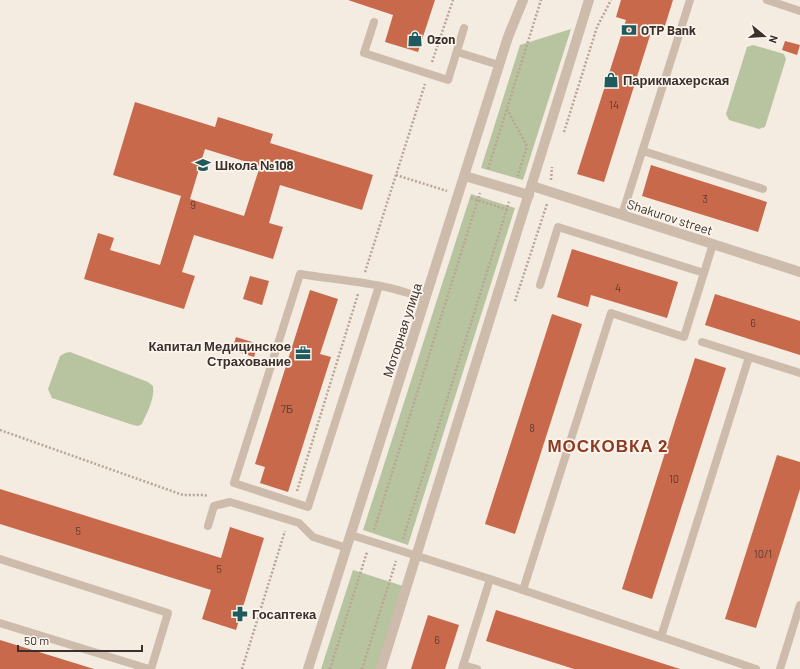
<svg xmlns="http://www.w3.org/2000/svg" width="800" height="669" font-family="Barlow,sans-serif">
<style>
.green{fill:#b8c4a0}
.building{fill:#c8694b;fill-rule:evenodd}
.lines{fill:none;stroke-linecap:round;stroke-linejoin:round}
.path{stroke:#b9a596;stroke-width:2.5;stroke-dasharray:2 2;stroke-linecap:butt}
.lane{stroke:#cdbbac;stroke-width:8}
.street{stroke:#cdbbac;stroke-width:10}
.labels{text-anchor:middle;stroke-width:3.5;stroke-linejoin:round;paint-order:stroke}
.number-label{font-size:11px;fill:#5e3e33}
.poi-label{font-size:13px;font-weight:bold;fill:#3b302b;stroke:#fbf5ee;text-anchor:start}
.street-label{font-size:13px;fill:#3b302b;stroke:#fbf5ee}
.district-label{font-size:17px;font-weight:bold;letter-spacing:1px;fill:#8c3b22;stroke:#fbf5ee}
</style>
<rect width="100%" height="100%" fill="#f4ebe1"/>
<g class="green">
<path d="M571 29 523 180 481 168 520 45Z"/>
<path d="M753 45 784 54 786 59 765 127 759 129 729 120 726 114 747 47Z"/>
<path d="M471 194 515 208 408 545 363 530Z"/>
<path d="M70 352 148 382 153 386C155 399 147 412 142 424L138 426 133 425 52 398 48 389 60 356 65 353Z"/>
<path d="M353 570 403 586 377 669H321Z"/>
</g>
<g class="building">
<path d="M348 0H435L418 52 385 42 393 15Z"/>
<path d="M621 0H673L663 32 652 29 604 182 577 174 626 20 616 17Z"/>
<path d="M785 41 800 45 797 55 782 50Z"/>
<path d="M135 102 215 127 218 117 273 134 270 143 373 175 362 210 280 185 269 223 283 227 273 259 194 235 182 272 195 276 184 309 84 279 98 233 114 238 110 250 160 265 181 196 113 175ZM205 149 260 166 244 216 190 199Z"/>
<path d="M651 165 767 202 758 232 642 196Z"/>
<path d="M572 249 678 282 667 318 591 295 588 307 557 297Z"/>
<path d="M250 276 269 281 262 305 243 299Z"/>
<path d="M310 290 338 299 320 354 331 357 288 492 260 483 265 467 255 464Z"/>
<path d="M715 294 800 321V355L705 325Z"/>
<path d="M552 314 582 324 515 534 485 524Z"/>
<path d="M236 337 258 344 254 357 232 350Z"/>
<path d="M695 358 726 368 652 599 622 589Z"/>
<path d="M777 455 800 462V489L756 628 725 619Z"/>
<path d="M0 489 221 558 230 527 264 538 236 630 202 619 211 590 0 524Z"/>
<path d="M496 610 680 669H574L486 641Z"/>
<path d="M428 615 459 625 445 669H411Z"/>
<path d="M0 640 94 669H0Z"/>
</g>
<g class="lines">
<g class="path">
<path d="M432 62 453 0"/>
<path d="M507 109 527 146 517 178"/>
<path d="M564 132 597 27 611 0"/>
<path d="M488 169 541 0"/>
<path d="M396 175 447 191"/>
<path d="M551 180 552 167"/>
<path d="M471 198 508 210"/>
<path d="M365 272 425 84"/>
<path d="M515 301 547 204"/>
<path d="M0 430 183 495H204L208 496"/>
<path d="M297 491 358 294"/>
<path d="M374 530 480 193"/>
<path d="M403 539 509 202"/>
<path d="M242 669 285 531"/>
<path d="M330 669 367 552"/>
<path d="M362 669 396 561"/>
</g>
<g class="lane">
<path d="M767 0 800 11"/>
<path d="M374 22 364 53 448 80 464 28"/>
<path d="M457 52 499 65"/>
<path d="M643 151 763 189"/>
<path d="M622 215 690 0"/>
<path d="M540 285 558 227 704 273"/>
<path d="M379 286 308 507 234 483 300 274C330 279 360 281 390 288 402 291 414 295 426 298"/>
<path d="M702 342 800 373"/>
<path d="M208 526 214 506 230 502 299 523 313 537 347 548"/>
<path d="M351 535 490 579 756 669"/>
<path d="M0 559 168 613 151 669"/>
<path d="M523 590 611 313 684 337 713 244"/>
<path d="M0 623 149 669"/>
<path d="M661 637 749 357"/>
<path d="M463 665 477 669"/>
<path d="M462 669 490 579"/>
<path d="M780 669 800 605"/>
</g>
<g class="street">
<path d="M465 176 529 195"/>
<path d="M532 186 800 272"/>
<path d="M308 669 508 37 523 0"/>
<path d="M381 669 589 0"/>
</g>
</g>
<defs>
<g id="bank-bare" transform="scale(1.2)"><path d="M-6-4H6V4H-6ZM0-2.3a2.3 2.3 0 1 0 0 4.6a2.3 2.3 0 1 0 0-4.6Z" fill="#1f5a5e" stroke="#fbf5ee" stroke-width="2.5" paint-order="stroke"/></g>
<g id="shop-bare" transform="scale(1.2)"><path d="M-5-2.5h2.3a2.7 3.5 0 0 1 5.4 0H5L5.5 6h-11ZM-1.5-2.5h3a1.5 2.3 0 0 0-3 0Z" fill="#1f5a5e" stroke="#fbf5ee" stroke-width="2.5" paint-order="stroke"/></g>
<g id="school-bare" transform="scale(1.2)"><path d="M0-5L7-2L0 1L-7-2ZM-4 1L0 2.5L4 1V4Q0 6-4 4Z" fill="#1f5a5e" stroke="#fbf5ee" stroke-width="2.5" paint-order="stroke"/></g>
<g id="office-bare" transform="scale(1.2)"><path d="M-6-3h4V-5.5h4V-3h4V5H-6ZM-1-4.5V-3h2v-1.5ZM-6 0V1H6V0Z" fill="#1f5a5e" stroke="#fbf5ee" stroke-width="2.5" paint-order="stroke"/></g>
<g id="pharmacy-bare" transform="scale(1.2)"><path d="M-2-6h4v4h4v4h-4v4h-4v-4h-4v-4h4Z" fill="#1f5a5e" stroke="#fbf5ee" stroke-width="2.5" paint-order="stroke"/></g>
</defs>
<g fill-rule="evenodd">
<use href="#bank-bare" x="629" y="30"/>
<use href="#shop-bare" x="415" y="39"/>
<use href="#shop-bare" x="611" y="80"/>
<use href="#school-bare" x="203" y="165"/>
<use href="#office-bare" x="303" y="353"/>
<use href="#pharmacy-bare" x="240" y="614"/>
</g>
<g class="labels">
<g class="number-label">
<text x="614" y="109">14</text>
<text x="705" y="203">3</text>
<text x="193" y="209">9</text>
<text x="618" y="292">4</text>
<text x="753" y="327">6</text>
<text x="287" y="413">7Б</text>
<text x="532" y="432">8</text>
<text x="674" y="483">10</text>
<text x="78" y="535">5</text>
<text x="763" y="558">10/1</text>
<text x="219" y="573">5</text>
<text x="437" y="644">6</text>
</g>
<g class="poi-label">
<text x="641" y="35">OTP Bank</text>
<text x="427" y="44">Ozon</text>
<text x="623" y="85">Парикмахерская</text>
<text x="215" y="170">Школа №108</text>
<text x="291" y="351" text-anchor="end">Капитал Медицинское<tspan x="291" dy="15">Страхование</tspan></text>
<text x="252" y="619">Госаптека</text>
</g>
<g class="street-label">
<text transform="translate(670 217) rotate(18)" y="5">Shakurov street</text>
<text transform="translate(402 330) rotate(-72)" y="5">Моторная улица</text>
</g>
<g class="district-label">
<text x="608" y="452">МОСКОВКА 2</text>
</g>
</g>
<g transform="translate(764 36) rotate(108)" stroke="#fbf5ee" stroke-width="3" paint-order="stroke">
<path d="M0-3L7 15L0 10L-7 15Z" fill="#3b302b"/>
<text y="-6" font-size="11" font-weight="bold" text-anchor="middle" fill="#3b302b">N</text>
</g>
<path d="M18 645v6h124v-6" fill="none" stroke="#3b302b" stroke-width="2"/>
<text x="24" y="645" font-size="12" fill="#3b302b" stroke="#fbf5ee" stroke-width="3" paint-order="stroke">50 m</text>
</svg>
